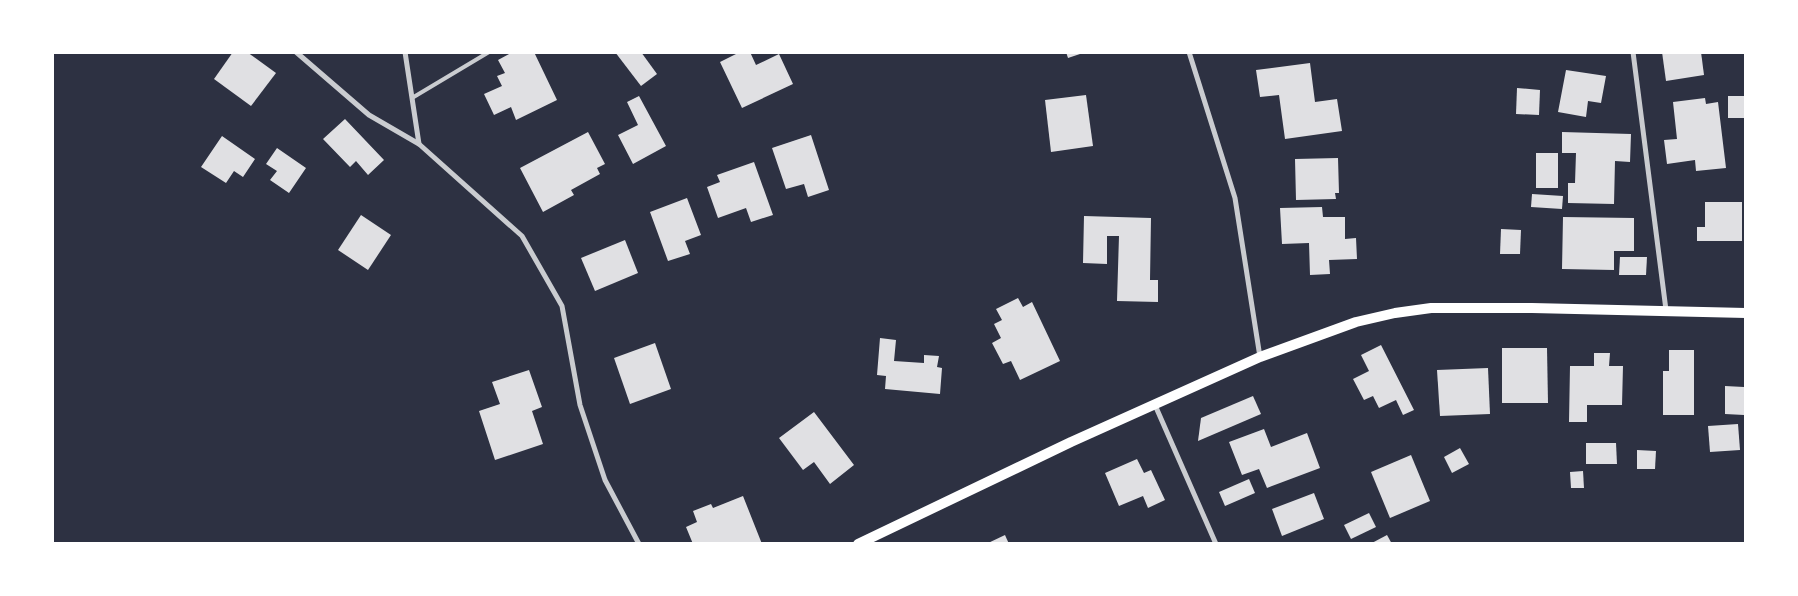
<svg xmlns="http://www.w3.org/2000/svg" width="1798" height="596" font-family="Roboto,sans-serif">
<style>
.building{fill:#e0e0e3}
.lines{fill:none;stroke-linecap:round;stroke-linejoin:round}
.service{stroke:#caccd0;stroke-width:4}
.minor{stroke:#caccd0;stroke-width:5}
.secondary{stroke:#fff;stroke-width:10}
</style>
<rect width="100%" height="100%" fill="#2d3142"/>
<g class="building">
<path d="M233 52H247L276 73 251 106 214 79Z"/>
<path d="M513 52H534L557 100 516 120 511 107 494 115 484 94 502 86 497 76 505 73 498 60Z"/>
<path d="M615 52H641L657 74 641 86Z"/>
<path d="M740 52H750L756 65 779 54 793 84 742 108 720 62Z"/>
<path d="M1066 52H1083V53L1068 58Z"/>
<path d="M1662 52H1701L1704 75 1666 81Z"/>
<path d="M1310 63 1315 102 1337 99 1342 131 1285 139 1279 95 1260 97 1256 70Z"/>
<path d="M1566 70 1606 76 1601 103 1588 101 1586 117 1558 112Z"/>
<path d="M1517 88 1540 90 1539 115 1516 114Z"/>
<path d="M1086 95 1093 146 1051 152 1045 100Z"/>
<path d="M639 96 666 146 633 164 618 135 638 125 627 102Z"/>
<rect x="1728" y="96" width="18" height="22"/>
<path d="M1705 98 1706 104 1718 102 1726 168 1696 171 1695 160 1667 164 1664 140 1677 139 1673 102Z"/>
<path d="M345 119 384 160 368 175 356 161 350 167 323 139Z"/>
<path d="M588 132 605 164 597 168 600 174 571 190 574 195 543 212 520 168Z"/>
<path d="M1562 132 1631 134 1630 162 1615 161 1614 204 1568 203V183H1575L1576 153H1562Z"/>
<path d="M811 135 829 190 808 197 804 184 786 189 772 148Z"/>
<path d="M222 136 255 159 243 177 234 171 226 183 201 167Z"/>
<path d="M277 148 306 168 289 193 270 180 277 171 266 164Z"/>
<rect x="1536" y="153" width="22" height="35"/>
<path d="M1338 158 1339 193H1335L1336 199 1296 200 1295 159Z"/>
<path d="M754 162 773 215 751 222 746 208 718 218 707 187 720 182 717 175Z"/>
<path d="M1532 194 1563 196 1562 209 1531 207Z"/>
<path d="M687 198 701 235 685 241 690 254 668 261 650 212Z"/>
<path d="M1705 202H1742V241H1697V227H1705Z"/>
<path d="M1322 207 1323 217H1345V239L1356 238 1357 259 1329 260 1330 274 1310 275 1309 243 1282 244 1280 208Z"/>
<path d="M361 215 391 235 368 270 338 250Z"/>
<path d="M1084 216 1151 218 1150 280H1158V302L1117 301 1119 236H1107V264L1083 263Z"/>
<path d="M1563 217 1634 218V251H1614V270L1562 269Z"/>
<path d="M1501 229 1521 230 1520 254H1500Z"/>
<path d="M625 240 638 273 595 291 581 258Z"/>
<path d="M1620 257H1647L1646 275H1619Z"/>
<path d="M1018 298 1023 307 1032 302 1060 361 1020 380 1011 361 1003 364 992 343 1001 338 994 324 1002 320 996 309Z"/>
<path d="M880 338 896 340 894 361 924 363V355L939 356 937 367 942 368 940 394 885 389 886 376 877 375Z"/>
<path d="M655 343 671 389 630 404 614 358Z"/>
<path d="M1381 345 1414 410 1403 415 1396 400 1379 408 1373 396 1364 400 1353 379 1369 371 1361 355Z"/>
<path d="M1502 348H1547L1548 403H1502Z"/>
<path d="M1669 350H1694V415H1663V371H1669Z"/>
<path d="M1594 353H1610L1609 366H1623L1622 405H1587V422H1569L1570 366H1594Z"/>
<path d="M1488 368 1490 414 1440 416 1437 370Z"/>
<path d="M529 370 542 407 532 411 543 444 495 460 479 411 500 404 492 382Z"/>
<path d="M1725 386 1744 387V415L1725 414Z"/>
<path d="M1253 396 1261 414 1198 441 1201 418Z"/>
<path d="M814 412 854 465 830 484 814 462 803 470 779 438Z"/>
<path d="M1738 424 1740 450 1710 452 1708 426Z"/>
<path d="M1264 429 1271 447 1307 433 1320 468 1267 488 1259 469 1242 475 1229 442Z"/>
<path d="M1586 443H1616L1617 464H1586Z"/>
<path d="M1460 448 1469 464 1452 473 1444 457Z"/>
<path d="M1637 450 1656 451 1655 469H1637Z"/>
<path d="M1411 455 1430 501 1390 518 1371 472Z"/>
<path d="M1137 459 1144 473 1151 470 1165 500 1148 508 1143 496 1119 506 1105 473Z"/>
<path d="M1583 471 1584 488H1571L1570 472Z"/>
<path d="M1249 479 1255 493 1225 506 1219 492Z"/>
<path d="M1314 493 1324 519 1282 536 1272 509Z"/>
<path d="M743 496 762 544H693L686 527 697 522 693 511 711 504 713 508Z"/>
<path d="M1369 513 1376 527 1351 539 1344 525Z"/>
<path d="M1005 535 1009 544H986Z"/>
<path d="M1387 535 1392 544H1370Z"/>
</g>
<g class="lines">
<path class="service" d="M412 98 489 52"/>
<g class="minor">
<path d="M296 52 369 115 419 144 522 236 562 306 580 405 605 480 639 544"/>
<path d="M405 52 419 144"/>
<path d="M1189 52 1235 198 1260 357"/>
<path d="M1633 52 1666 310"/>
<path d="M1155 405 1216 544"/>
</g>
<path class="secondary" d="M858 544 1071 442 1260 357 1356 322 1395 313 1431 308H1532L1746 313"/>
</g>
<rect width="1798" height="596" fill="none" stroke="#ffffff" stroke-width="108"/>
</svg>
